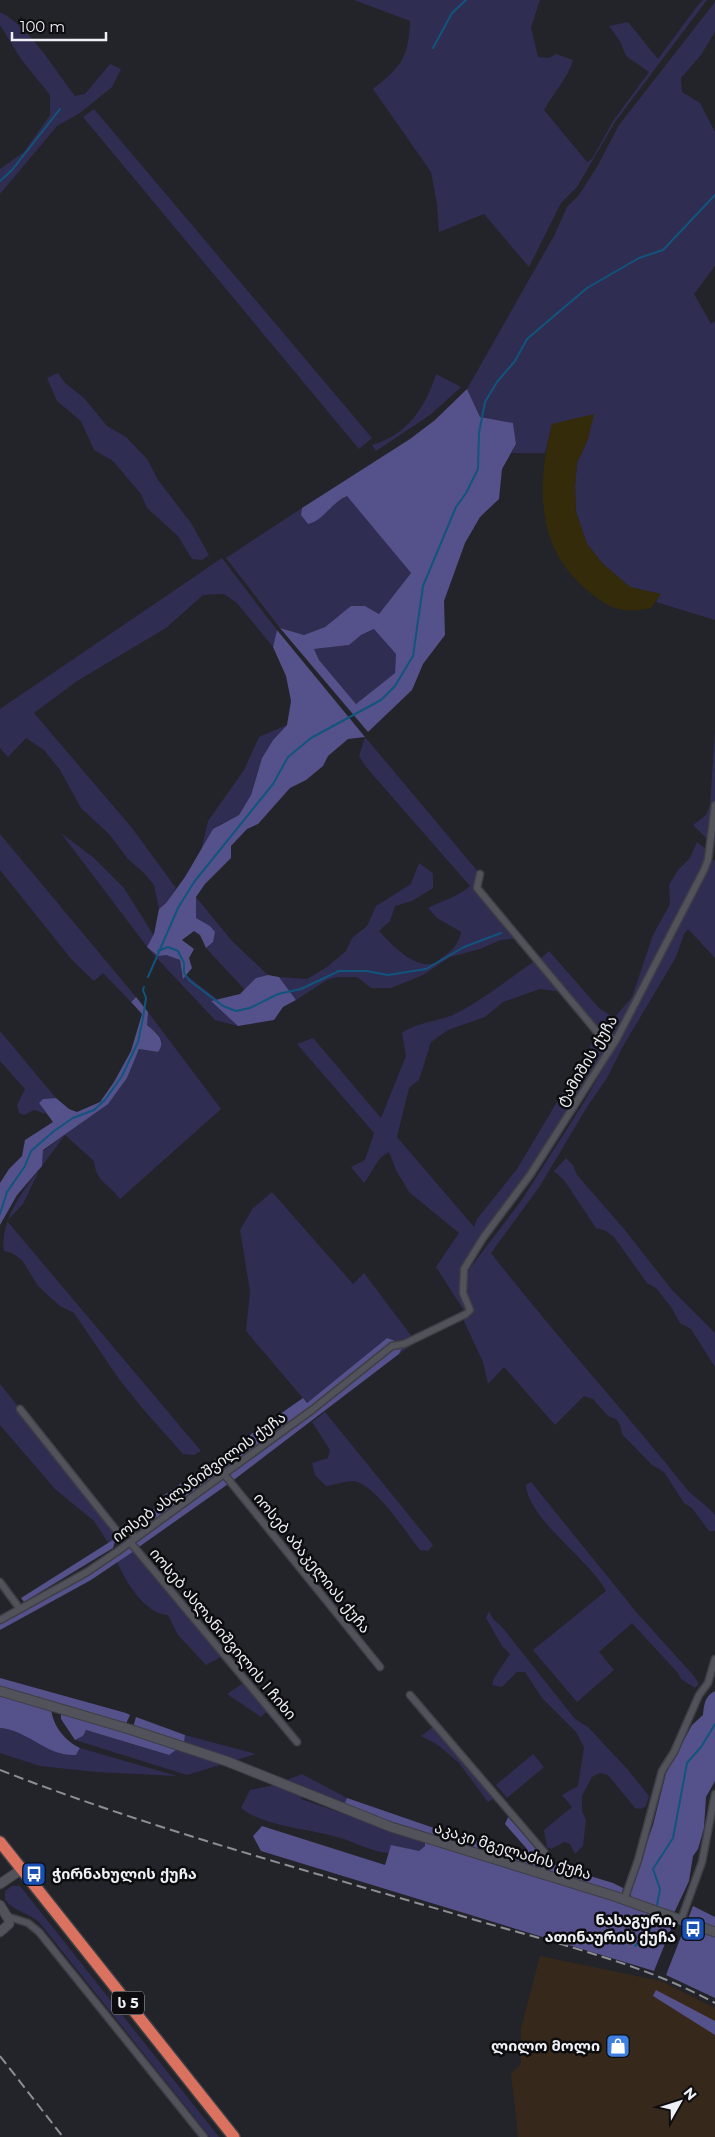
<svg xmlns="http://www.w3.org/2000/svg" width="715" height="2137" font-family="Montserrat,'Noto Sans Georgian',sans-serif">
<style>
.commercial{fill:#36281b}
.green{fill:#302d53}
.forest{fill:#55518b;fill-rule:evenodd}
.sand{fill:#332b0a}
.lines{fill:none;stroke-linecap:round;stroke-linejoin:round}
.stream{stroke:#11547c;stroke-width:2}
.street-casing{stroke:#3e3e45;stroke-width:9}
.secondary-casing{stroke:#3e3e45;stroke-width:11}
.highway-casing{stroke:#3e3e45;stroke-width:14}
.street{stroke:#52525b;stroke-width:6}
.secondary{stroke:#52525b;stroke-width:9}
.highway{stroke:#db725f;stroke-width:11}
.rail{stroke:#8d8e94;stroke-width:2;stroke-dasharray:10 5;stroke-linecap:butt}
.labels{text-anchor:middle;stroke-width:5;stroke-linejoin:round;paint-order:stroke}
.shield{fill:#0d0d10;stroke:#abacb0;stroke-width:1}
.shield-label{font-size:14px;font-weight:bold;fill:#eff0f5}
.street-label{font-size:15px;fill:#eff0f5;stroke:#0d0d10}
.poi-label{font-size:15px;font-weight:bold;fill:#eff0f5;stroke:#0d0d10;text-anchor:end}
</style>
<rect width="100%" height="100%" fill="#23232a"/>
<path class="commercial" d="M540 1956 661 1981 715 2008V2137H518L511 2073 521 2064V2028Z"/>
<g class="green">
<path d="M354 0H540L531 27 538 57 549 58 556 54 573 60C569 76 553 94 544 110L587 162 592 159 613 121 649 72 626 56 620 41 609 26 628 22 658 59 698 5 703 0H707L615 122 577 187 561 203 529 267 484 214 439 232 437 204 431 172 373 89C401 67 409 57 410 21Z"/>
<path d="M715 2V32L701 55 681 78 682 92 700 103 715 132V266L694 294 711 324 715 321V620L656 602 660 594 630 587 603 564 587 544 576 512 575 486 577 463 588 439 552 424 545 453H512L516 444 513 423 480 417 467 389 555 234 567 207 579 195 598 165 619 125Z"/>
<path d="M0 12C29 26 55 70 75 96L85 94 110 64 121 69 112 87 80 113 57 126 0 194V169L24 152 50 115V95L21 59 0 25Z"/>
<path d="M94 109 372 438 359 449 83 117Z"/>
<path d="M58 373 65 383 84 398 107 426 126 437 147 459 158 480 191 523 209 555 202 560 192 559 178 536 147 508 141 494 113 461 94 450 81 421 57 401 47 378Z"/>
<path d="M436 374 461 387 430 415 376 451 372 445C407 435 426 407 436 374Z"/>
<path d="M347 495 411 573 379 614 365 606 337 617 325 627 304 635 280 628 226 558 302 508 301 515 308 524C320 521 333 503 347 495Z"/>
<path d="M222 558 277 630 273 647 237 603 224 594 203 595 166 628 77 681 34 713 132 828 176 888 166 903 159 909 154 885 145 874 128 859 110 835 81 808 60 770 44 750 26 738 8 757 0 748V709Z"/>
<path d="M375 629 396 654 395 673 356 704 319 660 314 649 348 645 361 635Z"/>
<path d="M287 725 273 740 262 758 251 795 239 815 219 825 201 851 208 821 244 770 259 737Z"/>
<path d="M715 730V812L711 843 693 825 706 815 710 805Z"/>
<path d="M365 737 480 874 477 889 518 938 501 940 480 949 450 957 423 975 391 988H371L357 977H337L327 980 296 1000 279 977 307 979 327 967 346 951 352 938 367 926 376 906 411 884 419 863 433 873V888L412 901 395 906 390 921 379 931C391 944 415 970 434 963 437 962 441 958 444 956 453 950 459 943 461 932L437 918 428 908C443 900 458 897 470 886L366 767 359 756Z"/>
<path d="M61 833 94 858 124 888 166 955 180 960 183 978 186 975 217 999 212 1000 238 1026 215 1020 151 952Z"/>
<path d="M0 834 136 997 131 1002 103 973 94 981 72 960 0 870Z"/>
<path d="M697 842 707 850 705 859 645 979 582 1095 483 1238 463 1278 470 1310 466 1314 436 1267 459 1233 409 1192 396 1170 389 1152C376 1158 373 1172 364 1183L351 1167 365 1160 374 1133 297 1044 313 1038 381 1118 406 1056 402 1033C418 1021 441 1022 459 1012 486 998 511 977 536 960L562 992 540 989 503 1002 485 1017 448 1030 431 1042 419 1080 409 1088 397 1137 474 1227 477 1219 517 1169 598 1033 540 959 549 951 599 1008 614 1018 632 997 653 935 670 904 669 885 678 870 690 858Z"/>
<path d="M713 860H715V958L688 929 684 934 676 957 622 1048 607 1078 587 1107 540 1186 491 1253C553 1333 622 1408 685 1487 694 1498 706 1504 715 1515V1531H709L692 1508 684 1503 664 1472 652 1465 622 1434 620 1425 616 1419 608 1416 593 1399 584 1396 555 1425 504 1367 488 1384 483 1362 463 1319 473 1312 467 1293V1272L521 1201 584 1102 632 1017Z"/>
<path d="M196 897 232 941 268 975 256 978 245 990 206 948 213 942 209 926 196 918Z"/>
<path d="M148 1012 221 1109 120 1199C109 1183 96 1183 94 1161L65 1135 42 1166 43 1151 108 1103 127 1078 139 1049 158 1052 162 1041 157 1033 146 1025Z"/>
<path d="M0 1031 56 1098 43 1099 39 1103 46 1114 34 1110 24 1115 19 1113 17 1105 25 1089 0 1061Z"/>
<path d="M566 1158 573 1165 577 1175 624 1229 672 1290 715 1333V1367L691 1329 680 1323 671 1307 656 1288 647 1283 614 1237 606 1231 596 1228 564 1180 554 1171Z"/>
<path d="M39 1171 23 1204 7 1221 201 1451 194 1455 183 1454 143 1409 119 1379 74 1313 60 1306 38 1286 22 1260 12 1253 4 1251C0 1222 21 1192 39 1171Z"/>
<path d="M272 1192 353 1284 364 1273 416 1342 399 1354 404 1344 387 1338 307 1403 246 1331 250 1291 240 1230 253 1208Z"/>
<path d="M0 1384 117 1529 120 1535 109 1544 94 1521 55 1489 0 1425Z"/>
<path d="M325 1412 433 1545 428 1551 420 1550C406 1533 376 1484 353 1481 345 1481 334 1485 326 1486L315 1475 312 1463 328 1458 330 1450 312 1422Z"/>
<path d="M531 1482 637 1613 694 1676 699 1684 695 1688 681 1679 678 1673 632 1623 599 1652 614 1670 577 1702 533 1650 606 1591C590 1560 528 1519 526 1485Z"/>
<path d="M136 1549 224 1655 206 1665 178 1635 168 1615C145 1614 126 1582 117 1562Z"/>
<path d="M489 1611 493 1619 502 1627 575 1719 588 1727 629 1771 649 1796 646 1806 641 1809 635 1808 608 1775 600 1773 592 1777 582 1796V1811L586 1820 583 1846 575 1854 570 1844 564 1842 551 1849 547 1847 544 1830 572 1807 562 1795 578 1786 584 1747 576 1732 542 1698 525 1672H517L502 1687 492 1685 494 1678 510 1654 502 1646 486 1618Z"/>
<path d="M246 1681 269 1709 261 1717 227 1694Z"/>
<path d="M433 1727 494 1798 488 1802 459 1763 438 1745 421 1736Z"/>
<path d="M0 1728C28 1730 47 1757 76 1755L80 1748 177 1776 96 1772 40 1766 0 1753Z"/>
<path d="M86 1730 168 1755 182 1747 185 1735 256 1754 187 1775 75 1740 83 1736Z"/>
<path d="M533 1754 544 1767 507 1798 496 1785Z"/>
<path d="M302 1774 347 1798 344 1805 304 1788 301 1799 425 1842V1846L419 1851C406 1849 398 1854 388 1853 373 1852 352 1841 337 1837 309 1829 262 1826 241 1808L250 1790 274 1785Z"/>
<path d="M12 1886H20L219 2137H210L39 1922C28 1913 14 1911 5 1900V1891Z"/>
</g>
<g class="forest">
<path d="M467 389 480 417 513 423 516 444 502 469 499 499 480 517 465 543 444 601 445 635 423 664 412 690 368 732 280 628 304 635 325 627 351 606H365L379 614 411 573 347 496C332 502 323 521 308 524L301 515 302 508 410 439 435 420ZM374 629 396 654 395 673 356 704 319 660 314 649 349 645 361 635Z"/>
<path d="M277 630 365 737 348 739 328 756 323 766 306 780 290 788 258 824 247 829 231 846V858L205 884 196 897V918L210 926 215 932 213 942 206 948 200 935 194 931 182 940 194 949 189 958 192 968 183 979 180 960 166 955 158 956 147 947 154 934 159 909 166 903 185 877 213 829 239 815 251 795 262 758 273 740 287 725 291 701 286 676 273 647Z"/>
<path d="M268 975 279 977 296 1000 283 1007 274 1020 238 1026 211 1001 240 994 256 978Z"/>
<path d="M136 997 148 1012 147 1025C156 1033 167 1040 158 1052L139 1049 127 1078 108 1104 43 1150 42 1166 17 1195 0 1225V1183L9 1169 22 1156 25 1140 53 1122 39 1103 43 1099 56 1098 69 1109 77 1112 100 1102 114 1082 131 1051 142 1014 131 1002Z"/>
<path d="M387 1338 404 1344 399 1354 231 1482 136 1549 130 1542 136 1538 128 1529 163 1502 160 1498 303 1398 307 1403Z"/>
<path d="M116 1538 113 1548 24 1602 21 1598Z"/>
<path d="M130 1546 134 1551 91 1580 0 1630V1622L89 1574Z"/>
<path d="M0 1678 126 1713 130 1715 125 1726 0 1688Z"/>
<path d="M715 1691V1781L706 1797 704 1828 698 1849 693 1856 689 1881 674 1913 631 1898 630 1892 653 1825 666 1773 692 1725 703 1715C704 1704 705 1696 715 1691Z"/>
<path d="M0 1694 51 1709C53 1726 65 1741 80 1748L76 1755C47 1757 28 1730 0 1728Z"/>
<path d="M61 1713 179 1748 169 1755 86 1730 83 1736 75 1740 61 1719Z"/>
<path d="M136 1717 185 1735 184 1742 133 1727Z"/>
<path d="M347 1798 434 1828 523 1854 527 1849 505 1824 508 1817 541 1854 537 1867 383 1819 344 1805Z"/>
<path d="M262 1826 385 1865 391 1845 419 1851 425 1846V1842L624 1903 668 1922 671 1929 654 1971 261 1851 253 1836Z"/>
<path d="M551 1864 613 1883 623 1888 622 1894 548 1871Z"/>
<path d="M693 1906 715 1917V1998L666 1975Z"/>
<path d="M656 1990 715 2021V2035L653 1996Z"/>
</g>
<path class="sand" d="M594 414 588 439 577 463 575 486 576 512 587 544 603 564 630 587 661 594 651 608C621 614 609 609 586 589 535 546 537 484 552 424Z"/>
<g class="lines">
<g class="stream">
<path d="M433 48 452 13 466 0"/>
<path d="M0 181 12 170 60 109"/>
<path d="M158 951 168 947 178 951 184 963V973L190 981 223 1006 236 1011 250 1008 278 994 301 989 339 971H366L388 975 426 969 464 947 501 933"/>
<path d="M148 977 178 908 194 882 273 784 288 757 311 738 381 700 395 686 413 656 423 586 456 507 466 493 478 469 479 433 485 402 497 382 515 361 527 339 587 288 639 258 663 250 715 195"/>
<path d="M0 1214 7 1192 25 1166 31 1151 54 1131 73 1118 94 1110 105 1100 122 1076 138 1042 143 1018 146 998 143 990 144 987"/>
<path d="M657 1905 660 1889 653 1869 673 1838 687 1763 701 1747 715 1724"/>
<path d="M635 1946 650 1930 655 1917"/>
</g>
<g class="street-casing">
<g id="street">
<path d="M480 874 477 888 598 1033 616 1040"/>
<path d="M20 1409 120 1535 128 1528 136 1538"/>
<path d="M224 1474 380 1667"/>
<path d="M130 1542 297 1742"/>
<path d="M0 1582 20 1609"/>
<path d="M0 1620 87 1572 118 1551 312 1410 392 1346 404 1344 466 1314 470 1310 463 1293 464 1269 483 1238 530 1175 616 1040 704 870 708 860 715 805"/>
<path d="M410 1695 544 1852 545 1858 540 1874"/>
<path d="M624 1900 638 1860 662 1771 674 1752 699 1695 708 1683 715 1659"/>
<path d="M9 1917 28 1923 39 1932 204 2137"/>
<path d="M681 1920 702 1862 715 1794"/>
</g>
</g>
<g class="secondary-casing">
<g id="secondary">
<path d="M0 1691 129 1729 226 1761 391 1827 614 1896 715 1932"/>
<path d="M0 1884 22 1869"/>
<path d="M0 1905 9 1920V1924L0 1932"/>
</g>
</g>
<g class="highway-casing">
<path id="highway" d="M0 1842 234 2137"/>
</g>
<use href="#street" class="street"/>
<use href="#secondary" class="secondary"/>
<use href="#highway" class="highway"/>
<g class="rail">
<path d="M0 1770C151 1829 309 1871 465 1917 549 1942 638 1961 715 2003"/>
<path d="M0 2056 63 2137"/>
</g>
</g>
<defs>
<g id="bus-square" transform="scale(1.25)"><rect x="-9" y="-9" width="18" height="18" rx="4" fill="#1a4fb4" stroke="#0d0d10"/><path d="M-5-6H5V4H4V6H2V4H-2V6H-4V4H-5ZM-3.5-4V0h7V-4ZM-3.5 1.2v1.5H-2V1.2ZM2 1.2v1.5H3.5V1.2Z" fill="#fff"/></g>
<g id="shop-square" transform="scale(1.25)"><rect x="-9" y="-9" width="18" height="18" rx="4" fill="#3f7fe0" stroke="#0d0d10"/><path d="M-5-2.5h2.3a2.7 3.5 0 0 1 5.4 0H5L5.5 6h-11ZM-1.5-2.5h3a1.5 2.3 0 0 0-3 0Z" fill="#fff"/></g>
</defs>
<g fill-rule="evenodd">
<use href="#bus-square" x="34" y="1874"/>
<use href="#bus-square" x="693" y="1929"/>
<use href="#shop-square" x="618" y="2046"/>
</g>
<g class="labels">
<rect class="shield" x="112" y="1991.5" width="32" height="23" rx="4"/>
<g class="shield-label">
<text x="128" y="2008">ს 5</text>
</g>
<g class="street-label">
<text transform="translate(587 1061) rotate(-59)" y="5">ტამიშის ქუჩა</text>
<text transform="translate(199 1477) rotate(-36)" y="5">იოსებ ასლანიშვილის ქუჩა</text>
<text transform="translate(312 1563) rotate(51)" y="5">იოსებ აბაკელიას ქუჩა</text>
<text transform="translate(223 1634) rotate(50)" y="5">იოსებ ასლანიშვილის I ჩიხი</text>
<text transform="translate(513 1851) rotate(17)" y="5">აკაკი მგელაძის ქუჩა</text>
</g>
<g class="poi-label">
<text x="52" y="1879" text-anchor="start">ჭირნახულის ქუჩა</text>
<text x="676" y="1925">ნასაგური,<tspan x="676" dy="17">ათინაურის ქუჩა</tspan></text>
<text x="600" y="2051">ლილო მოლი</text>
</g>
</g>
<g transform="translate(680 2102) rotate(51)" stroke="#0d0d10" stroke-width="4" paint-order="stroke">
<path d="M0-4L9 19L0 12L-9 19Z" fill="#eff0f5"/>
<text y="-8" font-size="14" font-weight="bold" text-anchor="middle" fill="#eff0f5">N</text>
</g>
<path d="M12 32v8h94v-8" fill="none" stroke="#eff0f5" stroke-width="2.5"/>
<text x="20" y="32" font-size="15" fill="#eff0f5" stroke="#0d0d10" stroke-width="4" paint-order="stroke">100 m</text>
</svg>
